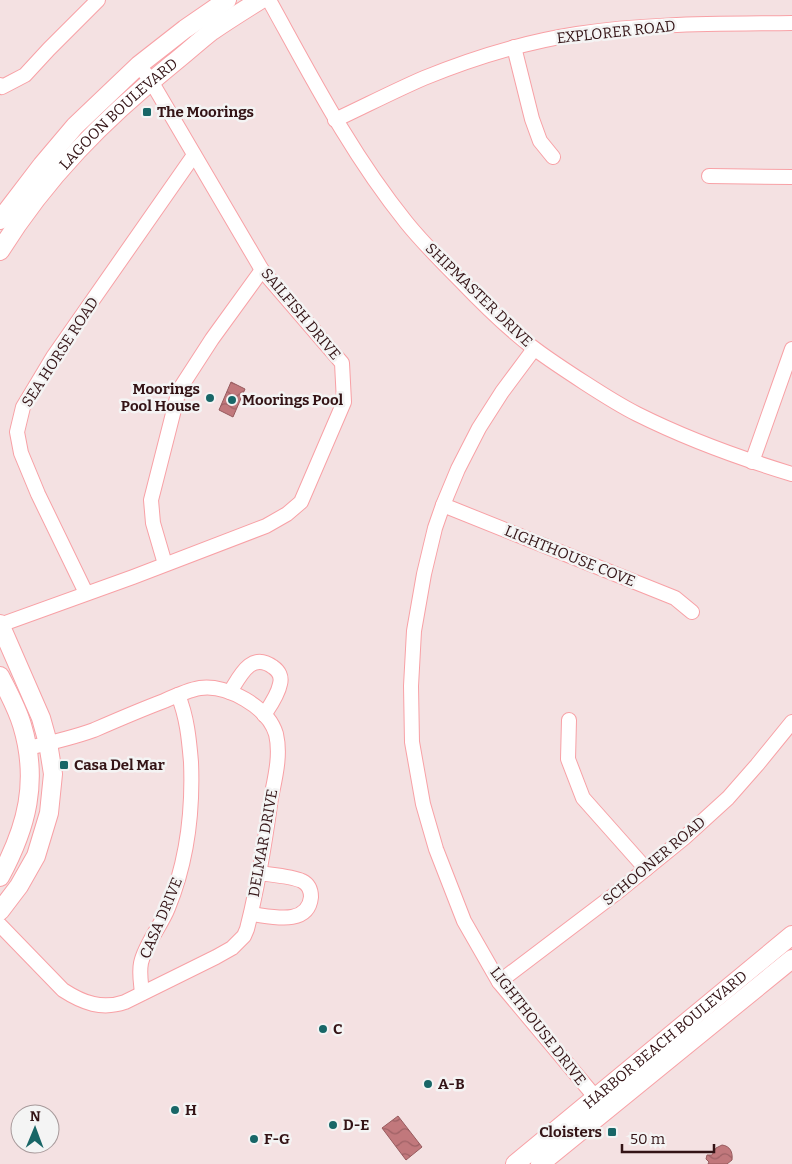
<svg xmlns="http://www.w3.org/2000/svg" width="792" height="1164" font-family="Bitter,serif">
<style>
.water{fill:url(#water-waves);stroke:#975a5d}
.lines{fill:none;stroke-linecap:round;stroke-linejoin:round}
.minor-casing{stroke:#f8a1a6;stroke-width:16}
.tertiary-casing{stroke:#f8a1a6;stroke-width:20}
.minor{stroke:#fff;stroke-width:14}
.tertiary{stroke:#fff;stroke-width:18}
.poi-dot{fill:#186667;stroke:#f4f4f4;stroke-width:2}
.labels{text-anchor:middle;stroke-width:5;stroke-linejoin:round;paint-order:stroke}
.street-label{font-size:15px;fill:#341416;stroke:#f4f4f4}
.poi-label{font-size:15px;font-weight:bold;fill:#341416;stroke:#f4f4f4;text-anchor:start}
</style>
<defs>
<pattern id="water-waves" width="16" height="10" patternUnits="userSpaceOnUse" patternTransform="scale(1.25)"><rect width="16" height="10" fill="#c1787c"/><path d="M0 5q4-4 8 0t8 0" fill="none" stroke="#9e6165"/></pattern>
</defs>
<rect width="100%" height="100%" fill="#f4e1e2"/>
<g class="water">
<path d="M231 382 245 389 233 417 219 410Z"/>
<path d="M398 1116 422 1147 406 1160 382 1128Z"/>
<path d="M722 1145C730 1146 733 1152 732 1160L727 1164H708L709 1162 706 1159 707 1155H712L716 1148Z"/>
</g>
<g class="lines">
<g class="minor-casing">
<g id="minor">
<path d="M269 0C311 76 351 154 406 222 422 242 441 261 460 280 483 304 508 329 535 349 551 361 568 372 585 383 602 394 619 405 637 414 687 439 739 458 792 474"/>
<path d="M514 47 532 119 540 141 553 157"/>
<path d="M0 85 2 87 25 75 49 49 98 0"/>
<path d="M335 120C365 106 394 91 424 78 473 58 525 42 577 34 648 23 720 24 792 23"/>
<path d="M709 176 792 177"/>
<path d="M534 349 502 392 479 428 458 469 443 505 435 528 424 574 414 631 411 686 412 742 423 804 436 849 464 921 499 982 601 1104"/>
<path d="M752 462 792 349"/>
<path d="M443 505 675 598 692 612"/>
<path d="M165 564 153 523 151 500 179 390 212 339 262 270"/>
<path d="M86 593 38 494 21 453 17 432 23 407 53 357 194 155"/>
<path d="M0 625 133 577 266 526 287 514 301 502 344 402 342 363 262 270 151 81 139 65"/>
<path d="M230 692C240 676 251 651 273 667 279 671 282 677 280 684 278 695 270 706 264 715"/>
<path d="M569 720 568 759 583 798 646 869"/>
<path d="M251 914C270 916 308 927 311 897 311 890 308 884 302 881 291 876 272 875 259 873"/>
<path d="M0 925 63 990C83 1003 102 1010 125 1002L216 957 232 948 244 936 247 929C258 886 265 842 271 798 275 778 281 755 276 734 268 707 227 684 200 688 188 690 175 696 164 701 140 710 117 720 94 730 72 738 50 743 28 748"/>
<path d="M499 982 615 894 684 838 728 798 757 765 792 722"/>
<path d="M142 993C141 983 139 973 141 963 145 944 161 926 168 908 187 862 193 811 191 762 189 739 187 717 178 695"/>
</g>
</g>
<g class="tertiary-casing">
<g id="tertiary">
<path d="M0 220 42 165 75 126 139 65 185 29 227 0"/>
<path id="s1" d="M0 251C46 177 104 119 171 65 185 54 198 42 212 31 228 20 244 10 260 0"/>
<path d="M0 624 41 718 48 743 53 774 49 813 36 856 19 886 0 911"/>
<path d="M0 676C8 692 17 708 22 725 39 781 27 827 0 877"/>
<path id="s2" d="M515 1164 792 935"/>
<path d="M540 1164 792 959"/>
</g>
</g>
<use href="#minor" class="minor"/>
<use href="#tertiary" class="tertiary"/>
</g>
<g class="poi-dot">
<rect x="142" y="107" width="10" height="10" rx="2.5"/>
<circle cx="210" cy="398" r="5"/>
<circle cx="232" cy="400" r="5"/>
<rect x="59" y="760" width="10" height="10" rx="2.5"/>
<circle cx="323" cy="1029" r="5"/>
<circle cx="428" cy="1084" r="5"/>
<circle cx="175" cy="1110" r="5"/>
<circle cx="333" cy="1125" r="5"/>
<rect x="607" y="1127" width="10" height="10" rx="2.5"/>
<circle cx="254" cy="1139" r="5"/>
</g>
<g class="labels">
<g class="street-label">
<text transform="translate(616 32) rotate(-6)" y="5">EXPLORER ROAD</text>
<text dy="5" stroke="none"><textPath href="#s1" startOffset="182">LAGOON BOULEVARD</textPath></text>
<text transform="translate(479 295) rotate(44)" y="5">SHIPMASTER DRIVE</text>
<text transform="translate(301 314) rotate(50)" y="5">SAILFISH DRIVE</text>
<text transform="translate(60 352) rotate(-57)" y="5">SEA HORSE ROAD</text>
<text transform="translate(570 556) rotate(22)" y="5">LIGHTHOUSE COVE</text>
<text transform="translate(263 843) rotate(-80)" y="5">DELMAR DRIVE</text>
<text transform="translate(654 861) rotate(-40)" y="5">SCHOONER ROAD</text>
<text transform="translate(161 918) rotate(-67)" y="5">CASA DRIVE</text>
<text transform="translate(538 1026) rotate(52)" y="5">LIGHTHOUSE DRIVE</text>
<text dy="5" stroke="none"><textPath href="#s2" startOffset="195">HARBOR BEACH BOULEVARD</textPath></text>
</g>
<g class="poi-label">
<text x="157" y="117">The Moorings</text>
<text x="200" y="394" text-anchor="end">Moorings<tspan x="200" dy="17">Pool House</tspan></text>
<text x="242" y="405">Moorings Pool</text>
<text x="74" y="770">Casa Del Mar</text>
<text x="333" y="1034">C</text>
<text x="438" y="1089">A-B</text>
<text x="185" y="1115">H</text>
<text x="343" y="1130">D-E</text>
<text x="602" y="1137" text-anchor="end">Cloisters</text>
<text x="264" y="1144">F-G</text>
</g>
</g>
<g transform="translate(35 1129) rotate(1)"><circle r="24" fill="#f4f4f4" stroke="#a79a9b"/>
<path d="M0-4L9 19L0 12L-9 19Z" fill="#186667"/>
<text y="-8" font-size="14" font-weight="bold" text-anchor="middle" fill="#341416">N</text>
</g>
<path d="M622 1144v8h92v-8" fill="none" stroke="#341416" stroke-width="2.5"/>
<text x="630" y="1144" font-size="15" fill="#341416" stroke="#f4f4f4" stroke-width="4" paint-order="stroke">50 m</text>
</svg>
